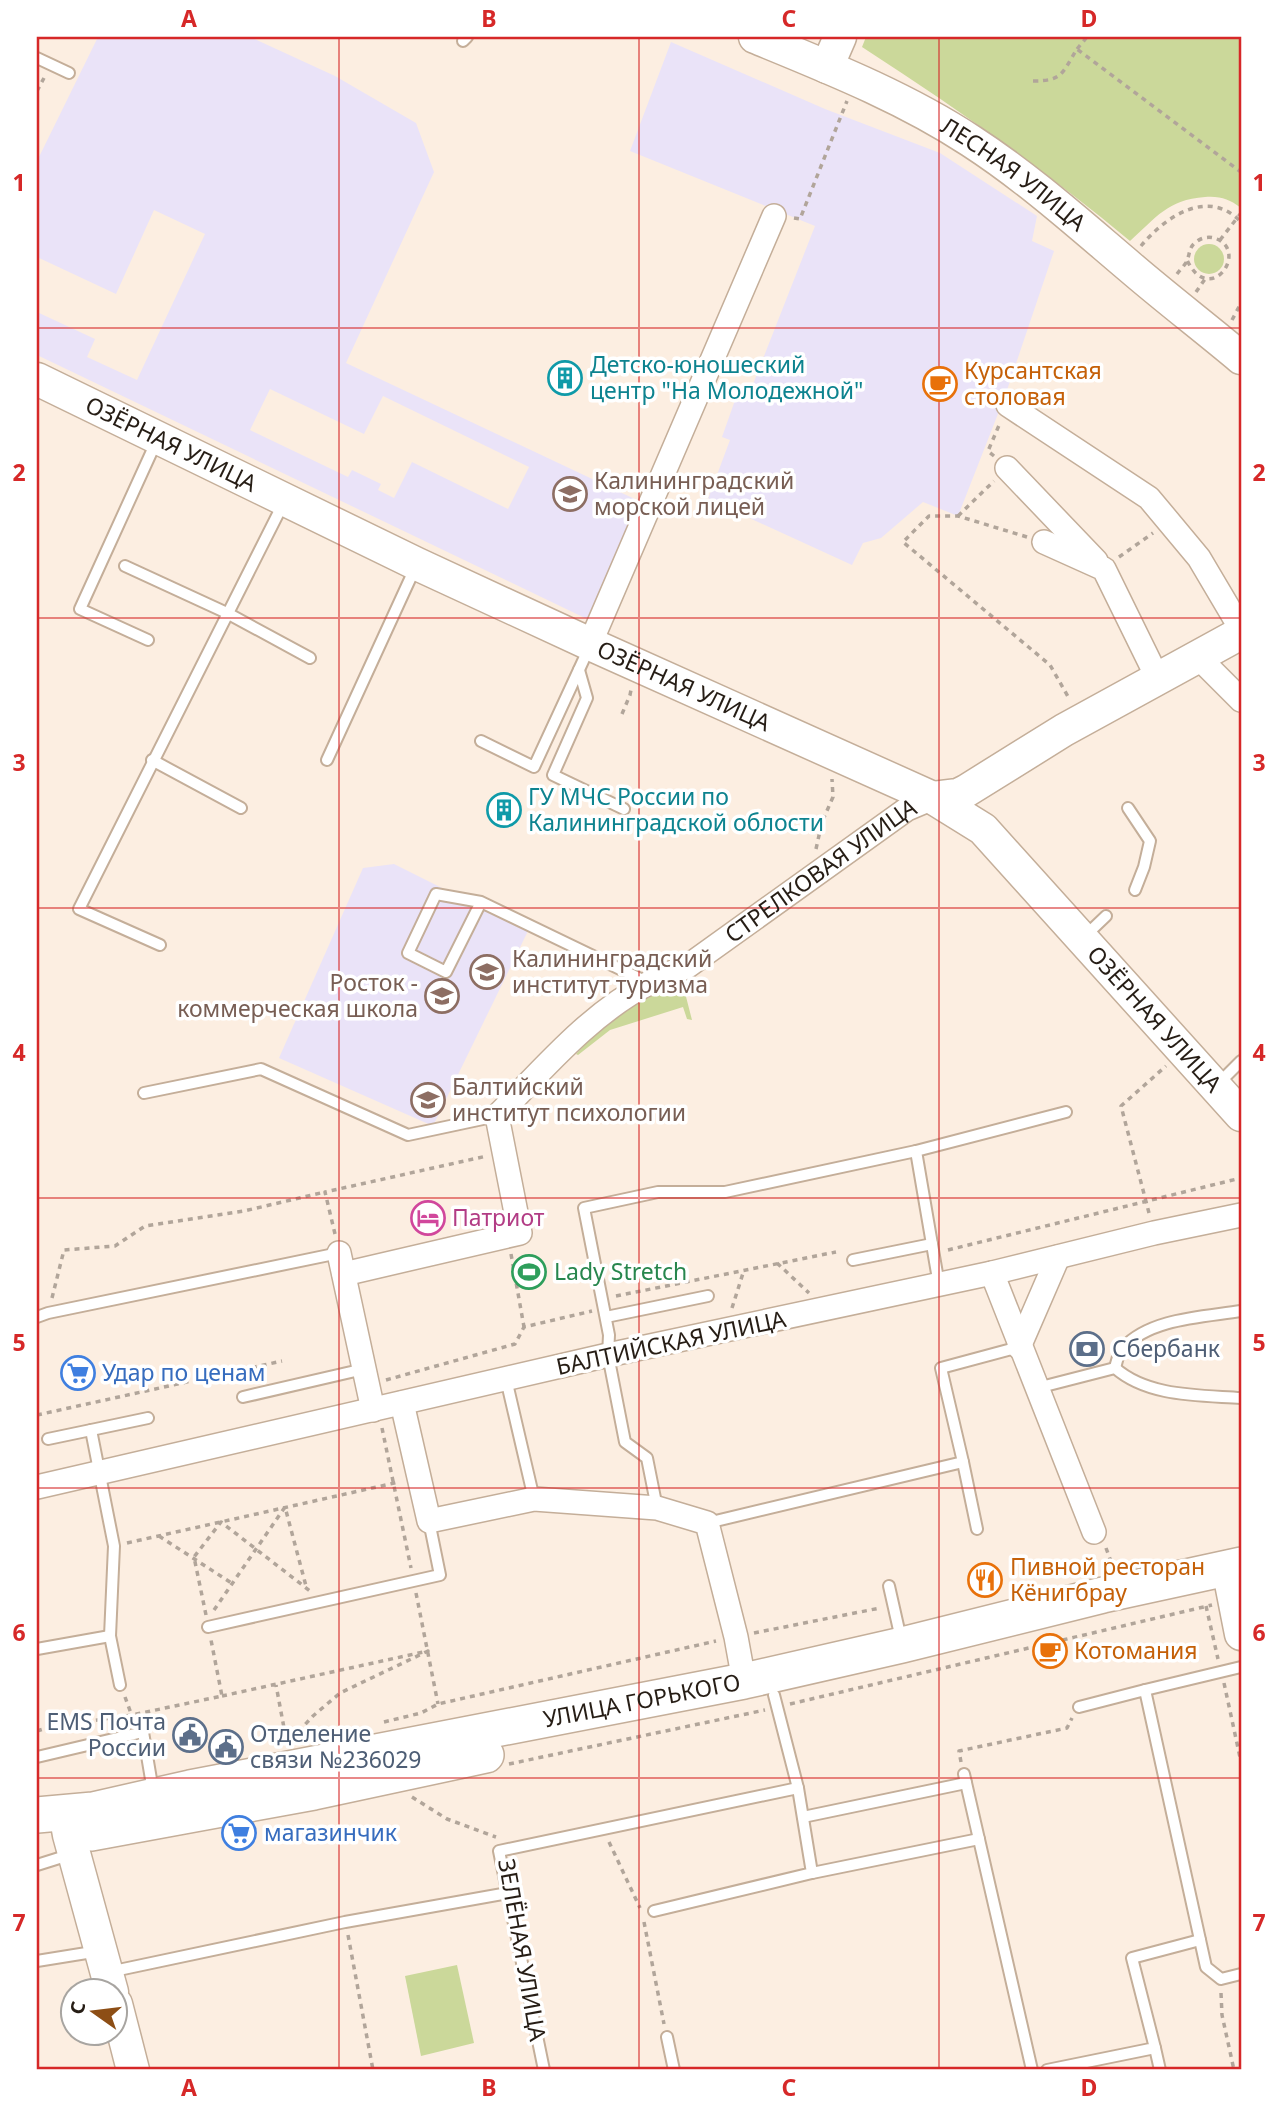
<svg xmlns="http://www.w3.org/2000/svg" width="1278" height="2107" font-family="'Noto Sans',sans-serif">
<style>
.education{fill:#eae3f8;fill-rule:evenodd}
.green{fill:#cbd89a}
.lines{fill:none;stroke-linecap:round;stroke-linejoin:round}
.lane-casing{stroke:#c4ae99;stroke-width:14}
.street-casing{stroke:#c4ae99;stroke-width:26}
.secondary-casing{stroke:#c4ae99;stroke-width:35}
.primary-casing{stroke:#c4ae99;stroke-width:38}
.path{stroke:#b1a59a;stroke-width:3.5;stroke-dasharray:5 5;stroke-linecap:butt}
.lane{stroke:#fff;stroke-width:10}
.street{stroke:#fff;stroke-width:23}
.secondary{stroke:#fff;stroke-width:32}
.primary{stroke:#fff;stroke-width:35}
.grid{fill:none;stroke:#d62828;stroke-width:2;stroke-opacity:0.55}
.labels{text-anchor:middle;stroke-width:7;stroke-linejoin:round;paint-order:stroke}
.street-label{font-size:23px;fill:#261d15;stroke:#fff}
.culture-label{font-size:23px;fill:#0d838f;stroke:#fff;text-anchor:start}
.food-label{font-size:23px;fill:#c56008;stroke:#fff;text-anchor:start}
.education-label{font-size:23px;fill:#785e54;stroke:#fff;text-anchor:start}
.hotel-label{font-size:23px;fill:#b23c85;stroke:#fff;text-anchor:start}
.leisure-label{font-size:23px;fill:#27864d;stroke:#fff;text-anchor:start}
.service-label{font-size:23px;fill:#4e5e75;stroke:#fff;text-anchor:start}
.shop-label{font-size:23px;fill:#366cbe;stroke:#fff;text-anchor:start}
.neatline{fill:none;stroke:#d62828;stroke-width:2.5}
.grid-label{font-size:23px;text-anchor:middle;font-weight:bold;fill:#d62828}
</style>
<rect width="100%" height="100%" fill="#fceee1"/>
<g class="education">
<path d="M98 37H250L335 76 416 123 434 172 346 363 641 502 587 619 37 355V312L95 339 87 357 137 380 205 234 154 210 116 294 37 257V161ZM270 389 364 434 383 396 529 467 508 509 412 462 394 498 378 490 381 484 352 470 348 477 250 430Z"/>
<path d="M671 42 825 109 940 153 1037 216 1032 241 1054 251 1005 396 958 516 923 502 881 538 863 543 852 565 708 499 730 440 722 437 739 389 750 392 815 226 630 151Z"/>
<path d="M394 864 528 931 433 1126 279 1058 363 868Z"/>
</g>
<g class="green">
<path d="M866 37H1241V208C1229 199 1221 196 1205 197 1167 200 1157 217 1130 241 1045 170 955 107 862 47Z"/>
<circle cx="1209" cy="259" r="15"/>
<path d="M674 982 683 985 692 1020 687 1019 683 1007 610 1030 578 1055 576 1054C605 1023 636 1000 674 982Z"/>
<path d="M457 1965 474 2043 421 2056 405 1976Z"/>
</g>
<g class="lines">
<g class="lane-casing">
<g id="lane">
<path d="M463 41 467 37"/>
<path d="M37 58 69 73"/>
<path d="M125 566 227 613 310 658"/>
<path d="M148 640 80 609 157 440"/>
<path d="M579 670 587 698 553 775 624 809"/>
<path d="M481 741 534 767 589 648"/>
<path d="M152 760 241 808"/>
<path d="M327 760 416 566"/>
<path d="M1128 808 1150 841 1144 867 1135 890"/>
<path d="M481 902 446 972 408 953 436 894 481 902 649 983"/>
<path d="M1084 937 1106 916"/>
<path d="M160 945 79 909 284 502"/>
<path d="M1218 1084 1241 1061"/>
<path d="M144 1093 261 1069 408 1135 497 1116"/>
<path d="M853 1260 932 1244"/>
<path d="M939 1285 916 1151 1066 1112"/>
<path d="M37 1317 48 1313 339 1253"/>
<path d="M606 1317 708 1296"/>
<path d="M1115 1368C1117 1361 1118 1353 1123 1348 1150 1318 1204 1317 1241 1311"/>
<path d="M506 1379 534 1499"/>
<path d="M1037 1388 1115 1368C1148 1397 1199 1395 1241 1398"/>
<path d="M243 1397 364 1369"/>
<path d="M48 1439 91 1430"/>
<path d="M963 1462 977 1529"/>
<path d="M657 1508 647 1458 625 1442 608 1355 609 1335 584 1208 658 1192H725L916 1151"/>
<path d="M707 1523 963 1462 941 1368 1019 1347"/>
<path d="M889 1586 901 1639"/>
<path d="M208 1627 440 1575 429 1521"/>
<path d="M37 1649 110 1636"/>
<path d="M120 1685 110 1636 114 1546 91 1430 148 1418"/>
<path d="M1145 1690 1241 1667"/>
<path d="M1079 1707 1145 1690 1206 1967 1221 1979 1241 1974"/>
<path d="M37 1757 143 1732 153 1791"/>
<path d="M964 1774 1032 2070"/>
<path d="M803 1817 966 1783"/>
<path d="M37 1865 72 1854"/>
<path d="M812 1873 979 1839"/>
<path d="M654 1911 812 1873 798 1788 774 1695"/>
<path d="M37 1961 99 1951"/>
<path d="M109 1972 345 1922 508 1893"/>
<path d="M667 2037 674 2070"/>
<path d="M1155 2048 1160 2070"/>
<path d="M544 2070 499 1851 798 1788"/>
<path d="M1047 2070 1155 2048 1132 1958 1200 1940"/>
</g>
</g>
<g class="street-casing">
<g id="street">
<path d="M1008 405 1149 498 1199 558 1241 629"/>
<path d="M1007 468 1096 561"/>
<path d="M1044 542 1104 569 1158 679"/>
<path d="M590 644 774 216"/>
<path d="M1199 658 1241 700"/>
<path d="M339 1253 373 1410"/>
<path d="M992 1273 1094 1532"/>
<path id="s1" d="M344 1274 520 1233 497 1116 500 1113C545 1067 591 1013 649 983 661 976 675 972 688 966L907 809 933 798"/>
<path d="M1019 1347 1058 1257"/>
<path d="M402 1403 429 1521 534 1499 657 1508 707 1523 736 1637 744 1681"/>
<path d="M37 1487 608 1355 992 1273 1154 1233 1241 1215"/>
</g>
</g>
<g class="secondary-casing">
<g id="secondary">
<path id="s2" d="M755 37C828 67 904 97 971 141 1028 178 1078 223 1130 267 1166 298 1204 327 1241 358"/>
<path d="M827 67 840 37"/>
<path id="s3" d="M37 379 417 564 590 644 933 798 983 829 1241 1115"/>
<path d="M933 798 958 795 966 791 1064 730 1241 633"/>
<path d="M1228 1568 1241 1634"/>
<path d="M65 1813 69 1835 112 1992"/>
<path d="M116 2004 133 2070"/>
</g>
</g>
<g class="primary-casing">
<g id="primary">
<path id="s4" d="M37 1815 93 1810 190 1788 744 1681 902 1645 1103 1595 1241 1565"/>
<path d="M91 1833 314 1792 486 1755"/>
</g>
</g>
<g class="path">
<path d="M1077 49 1087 37"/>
<path d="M1033 81C1063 81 1062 73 1077 49L1241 172"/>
<path d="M37 91 44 78"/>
<path d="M794 218 800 219 847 101"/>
<path d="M1220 240 1241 213"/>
<path d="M1141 246C1165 217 1208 187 1241 222"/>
<path d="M1177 274C1180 270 1185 265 1187 261 1190 253 1189 247 1196 242 1202 237 1210 236 1217 239 1249 253 1209 307 1187 260"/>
<path d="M1196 292 1205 279"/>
<path d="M1232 320 1241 303"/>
<path d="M994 456 988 451 1000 423"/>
<path d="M958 516 994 481"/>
<path d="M1027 537 958 516H929L903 542 1050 665 1070 700"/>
<path d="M1119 557 1153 533"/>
<path d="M622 714 630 695 631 690"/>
<path d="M816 849 822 822 833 797 832 779"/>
<path d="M1149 1213 1121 1106 1166 1066"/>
<path d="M335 1234 325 1192 487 1156"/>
<path d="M948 1250 1241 1178"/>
<path d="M511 1254 524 1327"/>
<path d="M777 1263 809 1293"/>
<path d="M616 1296 836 1252"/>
<path d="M52 1298 64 1250 115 1246 145 1226 244 1211 325 1192"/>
<path d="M732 1308 744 1270"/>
<path d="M386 1380 515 1344 524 1327 592 1311"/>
<path d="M37 1415 282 1361"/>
<path d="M382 1428 411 1568"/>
<path d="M159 1536 233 1584"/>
<path d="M127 1543 399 1482"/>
<path d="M1106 1548 1113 1567"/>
<path d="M416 1593 438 1704"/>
<path d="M1206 1606 1218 1659"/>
<path d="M214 1610 285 1507 306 1586"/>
<path d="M206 1615 194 1557 221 1522 310 1591"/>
<path d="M754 1633 880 1608"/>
<path d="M1224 1683 1241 1762"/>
<path d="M222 1696 428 1651 340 1693 313 1716 287 1744 276 1685"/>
<path d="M125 1697 132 1716"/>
<path d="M790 1704 1212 1605"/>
<path d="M384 1722 421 1713 438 1704 716 1641"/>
<path d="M37 1731 50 1727 132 1715 222 1696 211 1640"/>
<path d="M961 1762 959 1751 1067 1728 1072 1718"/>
<path d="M509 1764 765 1710"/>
<path d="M412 1797 447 1819 496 1837"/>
<path d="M609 1842 640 1908"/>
<path d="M644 1922 664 2024"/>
<path d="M348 1935 373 2070"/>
<path d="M1221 1993 1222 2015 1234 2070"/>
</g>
<use href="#lane" class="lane"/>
<use href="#street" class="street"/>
<use href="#secondary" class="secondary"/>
<use href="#primary" class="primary"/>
</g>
<path class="grid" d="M339 37V2070M639 37V2070M939 37V2070M37 328H1241M37 618H1241M37 908H1241M37 1198H1241M37 1488H1241M37 1778H1241"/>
<defs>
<g id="building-ring" transform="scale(1.75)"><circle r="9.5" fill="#fff" stroke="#0f9aa8" stroke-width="1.5"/><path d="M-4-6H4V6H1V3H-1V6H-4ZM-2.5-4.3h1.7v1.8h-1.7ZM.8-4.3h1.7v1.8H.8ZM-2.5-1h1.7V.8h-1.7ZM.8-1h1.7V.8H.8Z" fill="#0f9aa8"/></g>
<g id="cafe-ring" transform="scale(1.75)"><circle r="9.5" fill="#fff" stroke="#e8710a" stroke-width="1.5"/><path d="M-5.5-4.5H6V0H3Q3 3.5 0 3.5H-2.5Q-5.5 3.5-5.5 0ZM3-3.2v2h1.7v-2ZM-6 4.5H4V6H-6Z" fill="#e8710a"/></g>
<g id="university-ring" transform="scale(1.75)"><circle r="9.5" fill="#fff" stroke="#8d6e63" stroke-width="1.5"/><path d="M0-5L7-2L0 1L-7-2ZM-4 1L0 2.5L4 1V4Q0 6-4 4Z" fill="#8d6e63"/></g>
<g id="school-ring" transform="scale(1.75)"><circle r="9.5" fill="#fff" stroke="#8d6e63" stroke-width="1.5"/><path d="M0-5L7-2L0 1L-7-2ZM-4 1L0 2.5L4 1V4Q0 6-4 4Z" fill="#8d6e63"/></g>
<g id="hotel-ring" transform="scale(1.75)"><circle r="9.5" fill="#fff" stroke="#d1479c" stroke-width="1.5"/><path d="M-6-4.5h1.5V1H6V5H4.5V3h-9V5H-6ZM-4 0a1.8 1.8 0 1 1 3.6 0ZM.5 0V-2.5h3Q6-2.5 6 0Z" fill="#d1479c"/></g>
<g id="stadium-ring" transform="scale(1.75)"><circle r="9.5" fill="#fff" stroke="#2e9e5b" stroke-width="1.5"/><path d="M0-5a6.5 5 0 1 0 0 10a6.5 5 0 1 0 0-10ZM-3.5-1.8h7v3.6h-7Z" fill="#2e9e5b"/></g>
<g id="bank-ring" transform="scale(1.75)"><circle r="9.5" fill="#fff" stroke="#5c6f8a" stroke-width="1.5"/><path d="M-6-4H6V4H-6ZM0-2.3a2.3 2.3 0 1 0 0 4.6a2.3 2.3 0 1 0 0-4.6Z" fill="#5c6f8a"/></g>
<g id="supermarket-ring" transform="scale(1.75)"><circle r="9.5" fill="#fff" stroke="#3f7fe0" stroke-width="1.5"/><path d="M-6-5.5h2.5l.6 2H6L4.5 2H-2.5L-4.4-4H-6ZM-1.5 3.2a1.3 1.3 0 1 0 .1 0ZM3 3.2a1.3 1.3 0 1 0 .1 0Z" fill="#3f7fe0"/></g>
<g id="restaurant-ring" transform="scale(1.75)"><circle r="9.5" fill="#fff" stroke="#e8710a" stroke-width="1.5"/><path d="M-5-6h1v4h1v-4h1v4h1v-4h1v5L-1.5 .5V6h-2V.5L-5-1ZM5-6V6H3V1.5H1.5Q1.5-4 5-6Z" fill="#e8710a"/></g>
<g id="civic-ring" transform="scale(1.75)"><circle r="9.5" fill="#fff" stroke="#5c6f8a" stroke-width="1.5"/><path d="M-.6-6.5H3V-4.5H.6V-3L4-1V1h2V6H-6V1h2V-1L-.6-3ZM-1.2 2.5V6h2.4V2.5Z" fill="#5c6f8a"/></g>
</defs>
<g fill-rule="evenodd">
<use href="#building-ring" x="565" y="378"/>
<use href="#cafe-ring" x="940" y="384"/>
<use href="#university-ring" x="570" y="494"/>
<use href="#building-ring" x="504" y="810"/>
<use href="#university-ring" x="487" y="972"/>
<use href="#school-ring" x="442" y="996"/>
<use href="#university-ring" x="428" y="1100"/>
<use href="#hotel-ring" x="428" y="1218"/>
<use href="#stadium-ring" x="529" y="1272"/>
<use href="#bank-ring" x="1087" y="1349"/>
<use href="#supermarket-ring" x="78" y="1373"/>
<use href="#restaurant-ring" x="985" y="1580"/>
<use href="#cafe-ring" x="1050" y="1651"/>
<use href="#civic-ring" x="190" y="1735"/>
<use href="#civic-ring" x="226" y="1747"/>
<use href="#supermarket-ring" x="239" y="1833"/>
</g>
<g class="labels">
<g class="street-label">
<text dy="8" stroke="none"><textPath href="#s2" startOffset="294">ЛЕСНАЯ УЛИЦА</textPath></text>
<text dy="8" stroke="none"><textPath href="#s3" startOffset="149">ОЗЁРНАЯ УЛИЦА</textPath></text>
<text dy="8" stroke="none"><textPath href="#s3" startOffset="716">ОЗЁРНАЯ УЛИЦА</textPath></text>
<text dy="8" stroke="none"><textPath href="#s1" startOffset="709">СТРЕЛКОВАЯ УЛИЦА</textPath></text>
<text dy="8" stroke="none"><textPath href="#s3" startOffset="1304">ОЗЁРНАЯ УЛИЦА</textPath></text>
<text transform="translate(671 1343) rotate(-12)" y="8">БАЛТИЙСКАЯ УЛИЦА</text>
<text dy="8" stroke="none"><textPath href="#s4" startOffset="616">УЛИЦА ГОРЬКОГО</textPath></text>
<text transform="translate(522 1950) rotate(80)" y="8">ЗЕЛЁНАЯ УЛИЦА</text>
</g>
<g class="culture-label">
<text x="590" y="373">Детско-юношеский<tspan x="590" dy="26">центр "На Молодежной"</tspan></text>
<text x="528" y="805">ГУ МЧС России по<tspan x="528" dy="26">Калининградской облости</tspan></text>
</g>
<g class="food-label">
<text x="964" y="379">Курсантская<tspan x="964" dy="26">столовая</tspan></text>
<text x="1010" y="1575">Пивной ресторан<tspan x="1010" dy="26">Кёнигбрау</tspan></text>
<text x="1074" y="1659">Котомания</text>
</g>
<g class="education-label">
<text x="594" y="489">Калининградский<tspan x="594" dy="26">морской лицей</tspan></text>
<text x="512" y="967">Калининградский<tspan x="512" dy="26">институт туризма</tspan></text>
<text x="418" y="991" text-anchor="end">Росток -<tspan x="418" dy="26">коммерческая школа</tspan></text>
<text x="452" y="1095">Балтийский<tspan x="452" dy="26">институт психологии</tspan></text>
</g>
<g class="hotel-label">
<text x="452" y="1226">Патриот</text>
</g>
<g class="leisure-label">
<text x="554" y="1280">Lady Stretch</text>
</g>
<g class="service-label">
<text x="1112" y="1357">Сбербанк</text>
<text x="166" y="1730" text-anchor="end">EMS Почта<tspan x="166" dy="26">России</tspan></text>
<text x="250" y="1742">Отделение<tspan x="250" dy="26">связи №236029</tspan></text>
</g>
<g class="shop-label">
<text x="102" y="1381">Удар по ценам</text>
<text x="264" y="1841">магазинчик</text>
</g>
</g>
<rect width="1278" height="2107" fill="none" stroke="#ffffff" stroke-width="77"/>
<g transform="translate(94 2012) rotate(284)"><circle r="33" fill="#ffffff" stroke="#a8a5a1" stroke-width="2"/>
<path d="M0-5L12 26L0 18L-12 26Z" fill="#8d4e15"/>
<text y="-10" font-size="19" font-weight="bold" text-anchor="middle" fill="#261d15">С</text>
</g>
<rect x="38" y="38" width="1202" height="2030" class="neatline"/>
<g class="grid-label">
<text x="189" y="27">A</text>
<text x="489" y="27">B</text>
<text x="789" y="27">C</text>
<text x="1089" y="27">D</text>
<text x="19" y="191">1</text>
<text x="1259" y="191">1</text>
<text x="19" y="481">2</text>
<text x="1259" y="481">2</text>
<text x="19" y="771">3</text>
<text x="1259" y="771">3</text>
<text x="19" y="1061">4</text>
<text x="1259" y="1061">4</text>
<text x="19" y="1351">5</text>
<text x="1259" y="1351">5</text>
<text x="19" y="1641">6</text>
<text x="1259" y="1641">6</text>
<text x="19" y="1931">7</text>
<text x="1259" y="1931">7</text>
<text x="189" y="2096">A</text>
<text x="489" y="2096">B</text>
<text x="789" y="2096">C</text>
<text x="1089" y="2096">D</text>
</g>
</svg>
